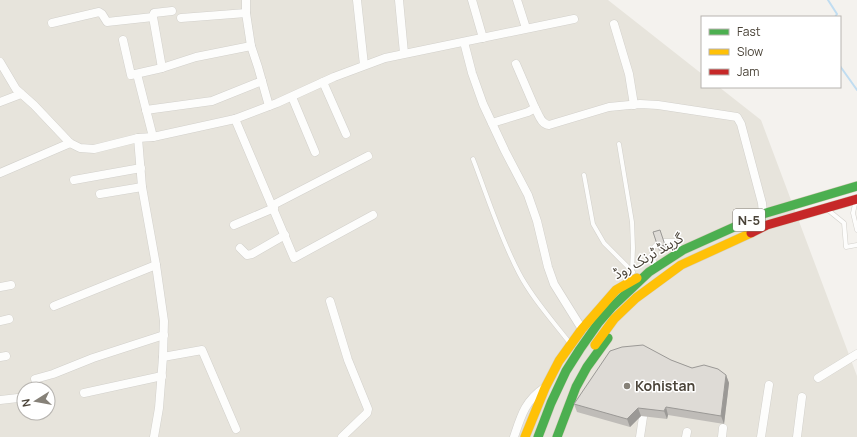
<svg xmlns="http://www.w3.org/2000/svg" width="857" height="437" font-family="Manrope,'Noto Sans Arabic',sans-serif">
<style>
.residential{fill:#e7e4dc;fill-rule:evenodd}
.lines{fill:none;stroke-linecap:round;stroke-linejoin:round}
.stream{stroke:#c0ddf1;stroke-width:2}
.lane-casing{stroke:#d2d0cb;stroke-width:5}
.street-casing{stroke:#d2d0cb;stroke-width:9}
.fast-casing{stroke:#d6cebb;stroke-width:10}
.slow-casing{stroke:#d6cebb;stroke-width:10}
.jam-casing{stroke:#d6cebb;stroke-width:10}
.lane{stroke:#fdfdfc;stroke-width:4}
.street{stroke:#fdfdfc;stroke-width:8}
.fast{stroke:#4caf50;stroke-width:9}
.slow{stroke:#ffc107;stroke-width:9}
.jam{stroke:#c62828;stroke-width:9}
.wall{fill:#bfbcb8}
.shaded-wall{fill:#9b9996}
.building{fill:#dedbd6;stroke:#9b9996}
.poi-dot{fill:#868178;stroke:#fff;stroke-width:1.5}
.labels{text-anchor:middle;stroke-width:3;stroke-linejoin:round;paint-order:stroke}
.shield{fill:#fff;stroke:#817c74;stroke-width:1}
.shield-label{font-size:13px;font-weight:bold;fill:#4b4439}
.street-label{font-size:14px;fill:#4b4439;stroke:#fff}
.poi-label{font-size:14px;font-weight:bold;fill:#4b4439;stroke:#fff;text-anchor:start}
</style>
<rect width="100%" height="100%" fill="#f4f2ee"/>
<path class="residential" d="M0 0H608L702 74V87H719L761 120 857 376V437H0ZM24 389H48V413H24Z"/>
<g class="lines">
<g class="stream">
<path d="M828 0 837 14 835 17"/>
<path d="M840 66 857 90"/>
</g>
<g class="lane-casing">
<g id="lane">
<path d="M619 144 632 222 633 248 632 271"/>
<path d="M473 159C488 198 500 237 519 273 532 298 552 320 569 342"/>
<path d="M584 175 593 224 604 243 633 272"/>
<path d="M855 204 853 213 857 230"/>
<path d="M828 210 844 223 846 247 857 245"/>
<path d="M664 241H674L681 248"/>
<path d="M655 264C652 256 649 250 657 244"/>
</g>
</g>
<g class="street-casing">
<g id="street">
<path d="M246 0V13L251 46 258 67 269 106"/>
<path d="M357 0 364 65"/>
<path d="M399 0 404 53"/>
<path d="M472 0 483 38"/>
<path d="M517 0 526 28"/>
<path d="M181 18 246 13"/>
<path d="M52 23 99 12 102 14 107 22 153 17"/>
<path d="M614 24 629 74 634 105"/>
<path d="M123 40 131 75 162 68 196 57 251 46"/>
<path d="M464 42 472 73 483 104 505 151 528 195 537 221 548 267 554 284 582 329"/>
<path d="M0 62 16 89 34 105 70 143 80 148 94 149 138 138 153 137 235 119 277 103 334 77 385 58 574 19"/>
<path d="M516 64 535 108"/>
<path d="M162 68 153 17 154 13 172 11"/>
<path d="M137 74 153 137"/>
<path d="M323 82 346 134"/>
<path d="M292 97 315 152"/>
<path d="M0 102 21 94"/>
<path d="M146 110 212 101 262 81"/>
<path d="M235 119 294 258 373 215"/>
<path d="M492 123 528 112 535 108C539 115 541 124 549 125L609 107 640 104 658 105 737 117 741 124 762 203 763 214"/>
<path d="M138 138 142 187 156 265 164 321 163 357 159 408 154 437"/>
<path d="M0 173 70 143"/>
<path d="M74 180 141 168"/>
<path d="M100 194 142 187"/>
<path d="M273 205 368 156"/>
<path d="M234 225 274 208"/>
<path d="M240 248 247 255 252 254 285 235"/>
<path d="M0 287 11 285"/>
<path d="M330 301 348 360 368 409 367 413 342 437"/>
<path d="M54 306 156 265"/>
<path d="M0 321 9 319"/>
<path d="M0 357 6 356"/>
<path d="M163 357 202 350 236 429"/>
<path d="M818 378 857 354"/>
<path d="M35 379 53 374 93 358 164 335"/>
<path d="M84 393 162 376"/>
<path d="M0 400 18 398"/>
<path d="M514 437C521 416 525 401 544 388"/>
<path d="M640 437 643 417"/>
<path d="M686 437 687 432"/>
<path d="M722 437 723 428"/>
<path d="M761 437 769 385"/>
<path d="M797 437 802 397"/>
</g>
</g>
<g class="fast-casing">
<g id="fast">
<path d="M538 437 551 403 566 371 580 349 599 322 612 307 649 272 683 250 763 214 857 186"/>
<path d="M557 437 576 387 587 367 608 338"/>
</g>
</g>
<g class="slow-casing">
<g id="slow">
<path d="M595 345 614 319 636 298 681 265 751 233"/>
<path d="M525 437 545 388 559 361 582 329 616 290 637 278"/>
</g>
</g>
<g class="jam-casing">
<path id="jam" d="M751 233 767 225 857 199"/>
</g>
<use href="#lane" class="lane"/>
<use href="#street" class="street"/>
<use href="#fast" class="fast"/>
<use href="#slow" class="slow"/>
<use href="#jam" class="jam"/>
</g>
<g class="wall">
<path d="M660 230 666 249 659 251 653 232Z"/>
<path d="M671 360 692 368 726 375 729 383 724 424 668 415 667 419 641 416 630 427 577 412 574 404Z"/>
</g>
<g class="shaded-wall">
<path d="M726 375 729 383 724 424 721 416Z"/>
<path d="M666 407 668 415 667 419 664 411Z"/>
<path d="M638 408 641 416 630 427 627 419Z"/>
</g>
<g class="building">
<path d="M660 230 665 245 658 247 653 232Z"/>
<path d="M643 345 671 360 692 368 704 365 718 369 726 375 721 416 666 407 664 411 638 408 627 419 574 404 610 351 622 347Z"/>
</g>
<circle class="poi-dot" cx="627" cy="386" r="4"/>
<g class="labels">
<rect class="shield" x="733" y="209" width="32" height="22" rx="3"/>
<g class="shield-label">
<text x="749" y="225">N-5</text>
</g>
<g class="street-label">
<text transform="translate(648 256) rotate(-30)" y="5">گرینڈ ٹرنک روڈ</text>
</g>
<g class="poi-label">
<text x="635" y="391">Kohistan</text>
</g>
</g>
<rect x="701" y="16" width="140" height="72" fill="#ffffff" stroke="#b7b4b0"/>
<rect x="709" y="29" width="20" height="6" fill="#4caf50" stroke="#b7b4b0"/>
<text x="737" y="36" font-size="12" fill="#4b4439">Fast</text>
<rect x="709" y="49" width="20" height="6" fill="#ffc107" stroke="#b7b4b0"/>
<text x="737" y="56" font-size="12" fill="#4b4439">Slow</text>
<rect x="709" y="69" width="20" height="6" fill="#c62828" stroke="#b7b4b0"/>
<text x="737" y="76" font-size="12" fill="#4b4439">Jam</text>
<g transform="translate(36 401) rotate(259)"><circle r="19" fill="#ffffff" stroke="#b7b4b0"/>
<path d="M0-3L7 15L0 10L-7 15Z" fill="#868178"/>
<text y="-6" font-size="11" font-weight="bold" text-anchor="middle" fill="#4b4439">N</text>
</g>
</svg>
